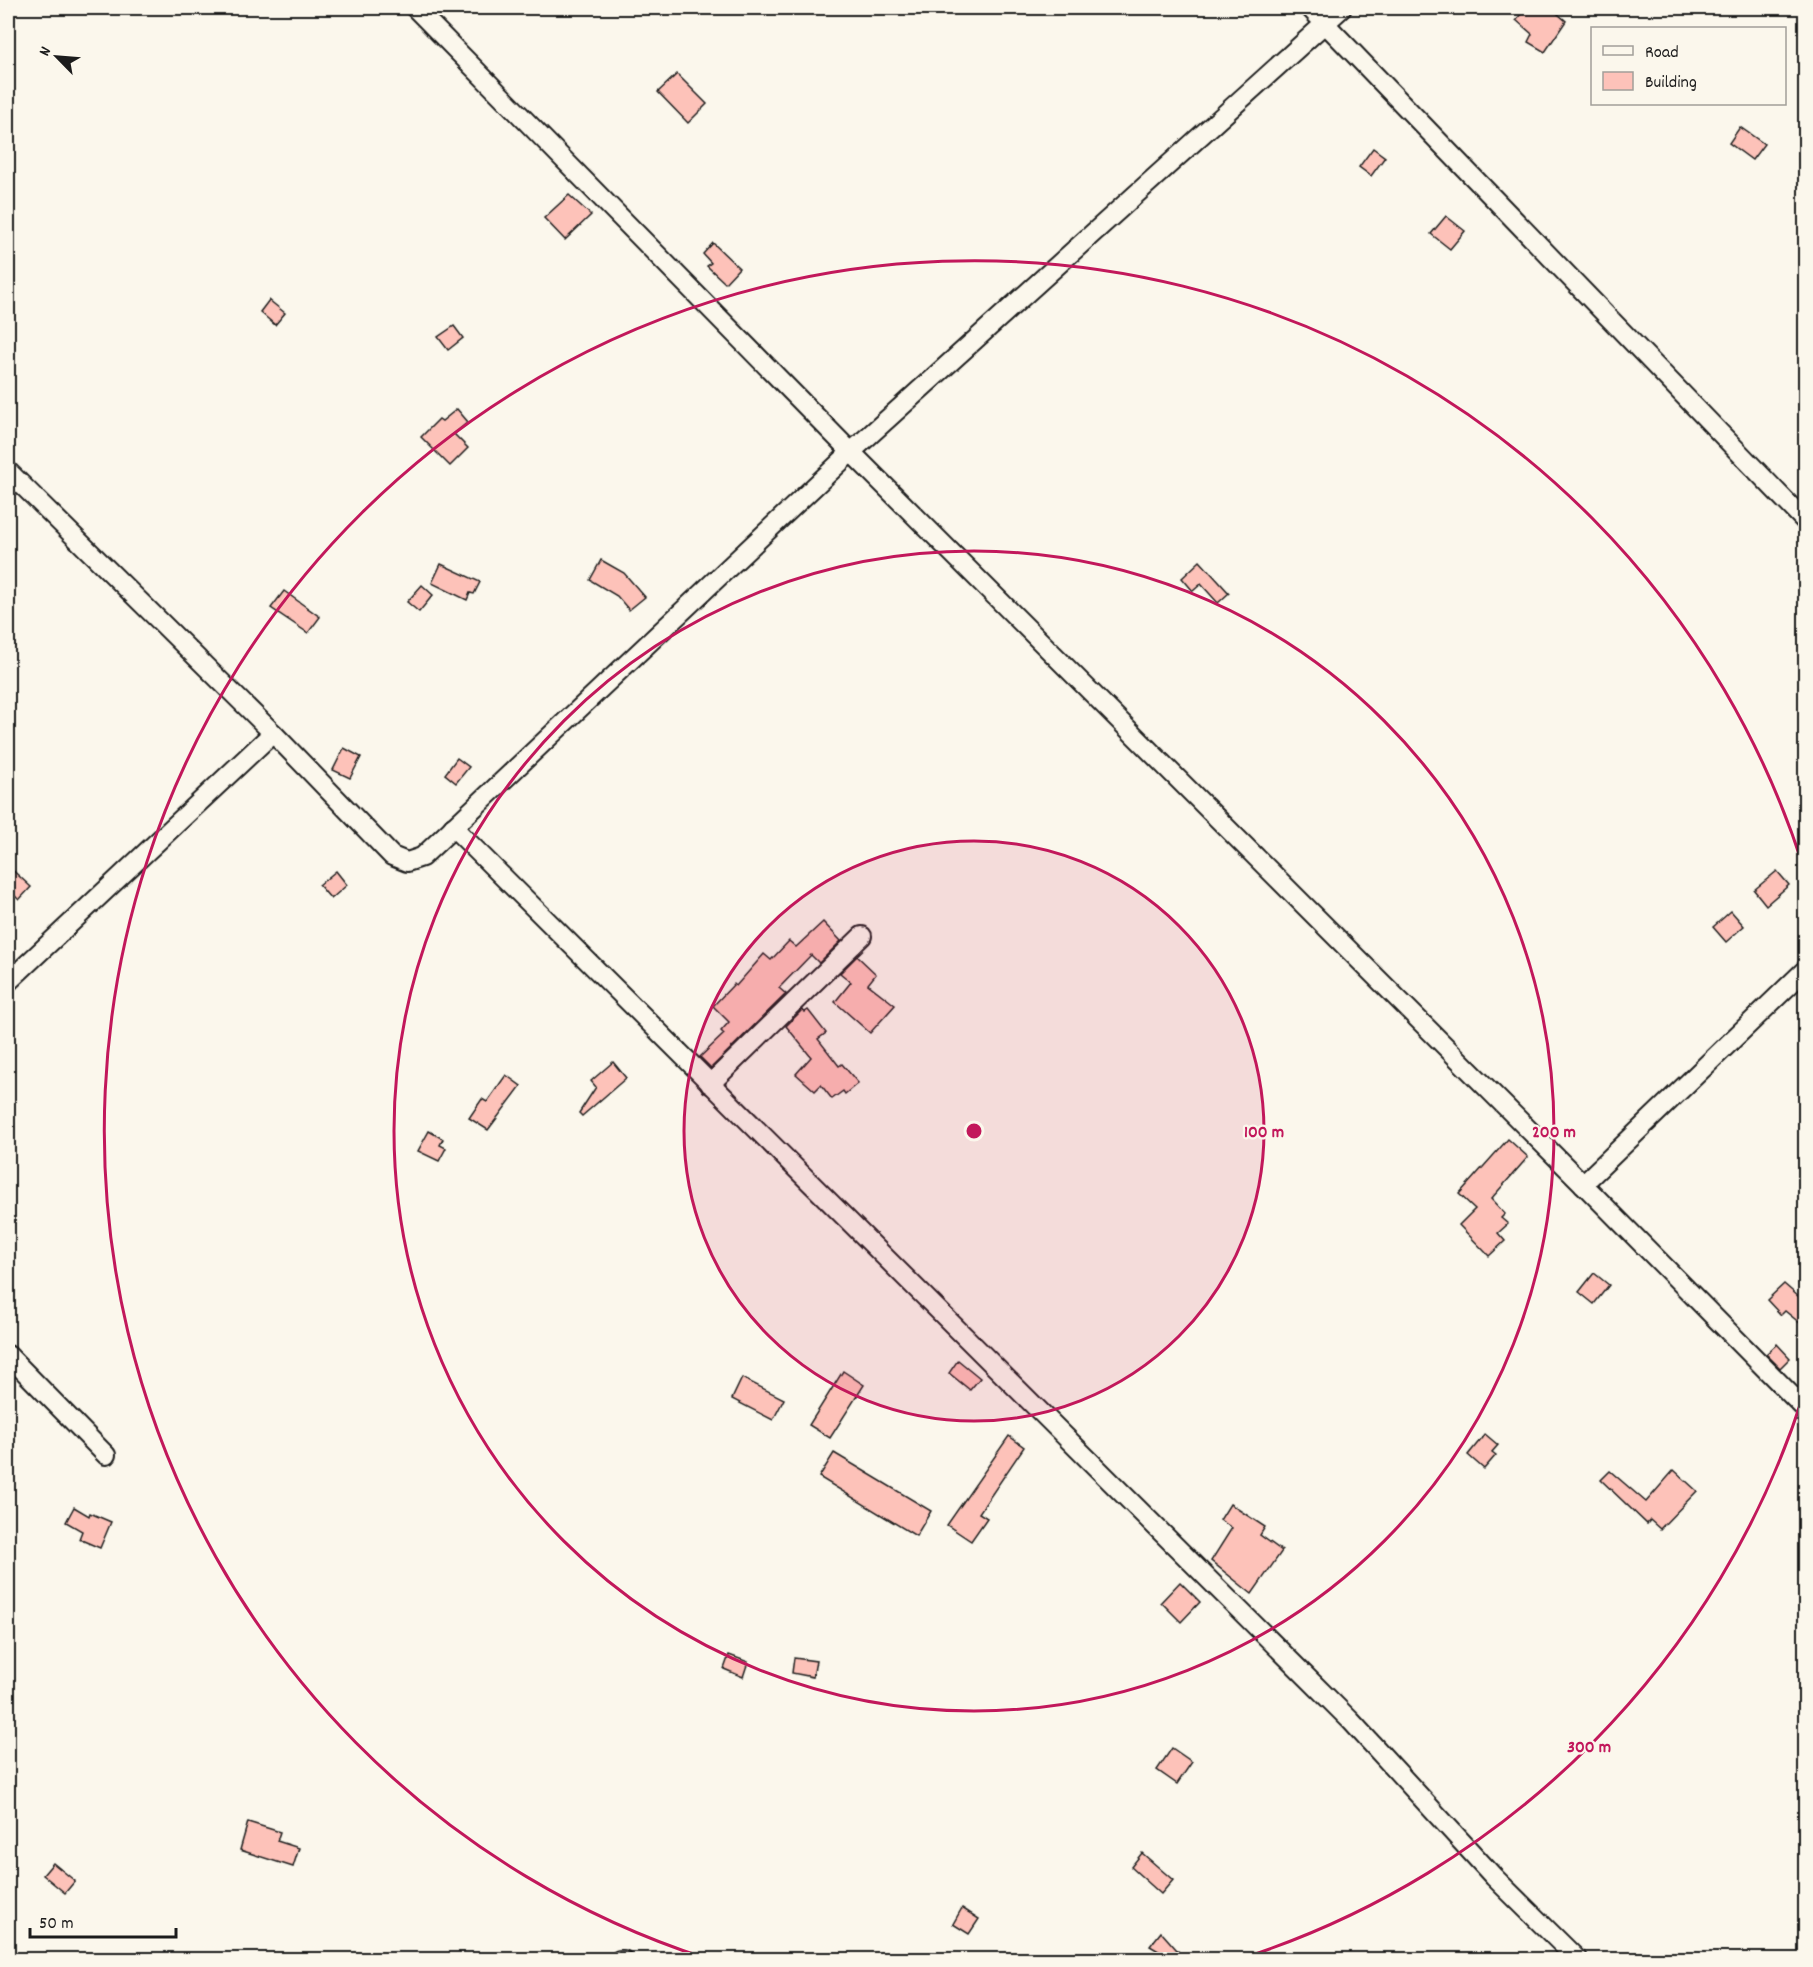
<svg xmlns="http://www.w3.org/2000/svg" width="1813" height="1967" font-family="Dekko,sans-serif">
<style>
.building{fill:#fdc2b9;stroke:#1c1c1c;stroke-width:1.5}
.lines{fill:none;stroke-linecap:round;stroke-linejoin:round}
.minor-casing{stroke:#1c1c1c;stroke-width:22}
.minor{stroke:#fbf7ec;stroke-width:18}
.ring{fill:none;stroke:#c2185b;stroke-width:3}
.centre{fill:#c2185b;stroke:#fbf7ec;stroke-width:3}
.ring-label{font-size:18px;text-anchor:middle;font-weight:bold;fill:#c2185b;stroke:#fbf7ec;stroke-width:4.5;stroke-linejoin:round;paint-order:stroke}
</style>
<rect width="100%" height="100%" fill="#fbf7ec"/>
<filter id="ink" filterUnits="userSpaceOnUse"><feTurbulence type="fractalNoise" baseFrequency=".0167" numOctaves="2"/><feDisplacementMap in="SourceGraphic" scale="12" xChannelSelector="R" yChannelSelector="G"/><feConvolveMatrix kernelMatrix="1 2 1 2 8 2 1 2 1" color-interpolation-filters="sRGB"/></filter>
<g filter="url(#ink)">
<g class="building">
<path d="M1526 8H1551L1566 21 1545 52 1528 42 1532 34 1516 20Z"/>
<path d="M677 74 707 104 688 123 658 92Z"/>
<path d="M1740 127 1764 144 1752 160 1729 143Z"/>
<path d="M1373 148 1385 157 1371 176 1359 167Z"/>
<path d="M569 195 591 215 565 240 544 218Z"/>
<path d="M1446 216 1465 231 1450 249 1431 234Z"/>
<path d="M713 243 739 268 725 283 707 266 711 263 703 254Z"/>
<path d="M269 300 285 313 275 325 260 312Z"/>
<path d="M454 326 463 338 448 350 438 337Z"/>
<path d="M457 409 468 422 454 434 468 448 450 466 421 437 439 419 442 421Z"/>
<path d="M601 560 624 573 645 597 629 610 617 596 590 580Z"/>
<path d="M1200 561 1229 593 1218 603 1201 584 1193 591 1182 578Z"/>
<path d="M441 564 480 582 474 594 470 593 467 600 432 583Z"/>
<path d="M422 585 433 595 419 612 407 602Z"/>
<path d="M284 591 320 617 308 633 271 608Z"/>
<path d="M344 748 361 757 350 778 333 770Z"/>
<path d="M457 758 469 767 456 783 445 774Z"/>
<path d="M8 866 31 887 19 900 8 889Z"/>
<path d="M336 871 347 885 331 899 319 885Z"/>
<path d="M1777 871 1789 885 1766 905 1754 890Z"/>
<path d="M1731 911 1744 926 1726 942 1713 927Z"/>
<path d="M823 922 841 941 819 963 811 955 779 988 786 994 711 1068 700 1057 724 1034 721 1031 729 1022 713 1006 734 984 736 986 764 954 771 960 789 941 796 947Z"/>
<path d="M857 956 876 974 868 984 895 1005 870 1033 835 1002 851 982 840 973Z"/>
<path d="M802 1010 805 1012 808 1010 826 1033 818 1039 839 1066 842 1064 858 1083 845 1094 843 1091 832 1099 821 1085 815 1091 796 1074 811 1057 786 1026Z"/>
<path d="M613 1062 626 1078 582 1116 579 1113 596 1087 591 1081Z"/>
<path d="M506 1075 521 1086 488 1130 469 1118 482 1099 487 1102Z"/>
<path d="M429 1131 443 1139 440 1145 446 1148 439 1161 418 1151Z"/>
<path d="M1508 1139 1528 1157 1491 1199 1505 1214 1501 1218 1508 1224 1498 1233 1505 1241 1489 1256 1459 1225 1475 1209 1459 1194Z"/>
<path d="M1594 1273 1609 1285 1594 1304 1579 1292Z"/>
<path d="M1784 1284 1806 1303V1328L1785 1311 1781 1315 1767 1300Z"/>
<path d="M1777 1344 1790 1358 1780 1368 1766 1354Z"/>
<path d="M958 1360 980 1378 970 1390 949 1373Z"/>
<path d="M843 1371 864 1385 830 1438 809 1425Z"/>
<path d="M742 1378 784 1399 773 1420 732 1399Z"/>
<path d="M1485 1434 1498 1445 1492 1452 1496 1455 1484 1469 1468 1455Z"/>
<path d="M1009 1436 1024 1447 979 1513 987 1518 971 1541 947 1525Z"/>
<path d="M834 1453 931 1511 916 1536 819 1477Z"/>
<path d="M1674 1470 1697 1491 1660 1529 1650 1520 1647 1524 1601 1480 1610 1471 1646 1502Z"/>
<path d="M1230 1504 1265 1527 1260 1535 1282 1551 1252 1594 1211 1561 1232 1528 1220 1520Z"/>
<path d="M74 1507 89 1516 90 1513 111 1522 100 1548 79 1539 82 1531 66 1522Z"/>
<path d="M1180 1582 1200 1602 1181 1622 1161 1602Z"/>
<path d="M729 1655 748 1662 743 1677 724 1669Z"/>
<path d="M794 1658 816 1661 813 1677 792 1673Z"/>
<path d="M1172 1748 1192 1762 1177 1784 1157 1770Z"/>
<path d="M248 1822 280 1832 277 1841 299 1848 293 1867 240 1850Z"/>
<path d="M1142 1853 1173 1880 1161 1894 1131 1867Z"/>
<path d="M53 1863 75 1881 65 1893 43 1875Z"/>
<path d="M962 1908 979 1919 969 1934 953 1924Z"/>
<path d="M1161 1932 1185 1959H1172L1150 1946Z"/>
</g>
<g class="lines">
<g class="minor-casing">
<g id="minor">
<path d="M415 8 851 452 1583 1184 1806 1410"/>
<path d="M1310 8 1806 522"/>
<path d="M8 471 273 733 392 856 407 862 422 857 851 452 1342 8"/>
<path d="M453 827 1351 1721 1494 1877 1578 1960"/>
<path d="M8 982 273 733"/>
<path d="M710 1084 862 936"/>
<path d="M1583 1184 1806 969"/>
<path d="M8 1355 106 1455"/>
<path d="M620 1960H623"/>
</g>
</g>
<use href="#minor" class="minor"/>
</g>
</g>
<circle cx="974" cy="1131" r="290" fill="#c2185b" fill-opacity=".12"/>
<g class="ring">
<circle cx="974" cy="1131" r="290"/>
<circle cx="974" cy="1131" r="580"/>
<path d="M1804 1393A870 870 0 0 1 1243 1958M705 1958A870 870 0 1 1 1804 869"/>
</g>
<circle cx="974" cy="1131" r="9" class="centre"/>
<g class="ring-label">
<text x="1264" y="1137">100 m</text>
<text x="1554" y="1137">200 m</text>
<text x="1589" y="1752">300 m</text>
</g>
<rect width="1813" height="1967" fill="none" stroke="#fbf7ec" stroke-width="30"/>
<rect x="15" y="15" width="1783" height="1937" fill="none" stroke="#1c1c1c" stroke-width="2" filter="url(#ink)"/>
<rect x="1591" y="27" width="195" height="78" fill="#fbf7ec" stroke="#a29f99" stroke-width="1.5"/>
<rect x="1603" y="46" width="30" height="9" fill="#fbf7ec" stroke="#a29f99" stroke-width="1.5"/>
<text x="1645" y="57" font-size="18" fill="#1c1c1c">Road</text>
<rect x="1603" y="72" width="30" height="18" fill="#fdc2b9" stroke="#a29f99" stroke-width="1.5"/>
<text x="1645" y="87" font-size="18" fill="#1c1c1c">Building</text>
<g transform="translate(57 57) rotate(295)" stroke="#fbf7ec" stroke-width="4.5" paint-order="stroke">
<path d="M0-4.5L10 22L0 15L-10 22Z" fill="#1c1c1c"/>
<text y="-9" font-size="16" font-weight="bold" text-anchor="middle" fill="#1c1c1c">N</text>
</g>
<path d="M30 1928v9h146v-9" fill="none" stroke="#1c1c1c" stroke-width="3"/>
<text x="39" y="1928" font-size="18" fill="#1c1c1c" stroke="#fbf7ec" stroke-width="4.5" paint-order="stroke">50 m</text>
</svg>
